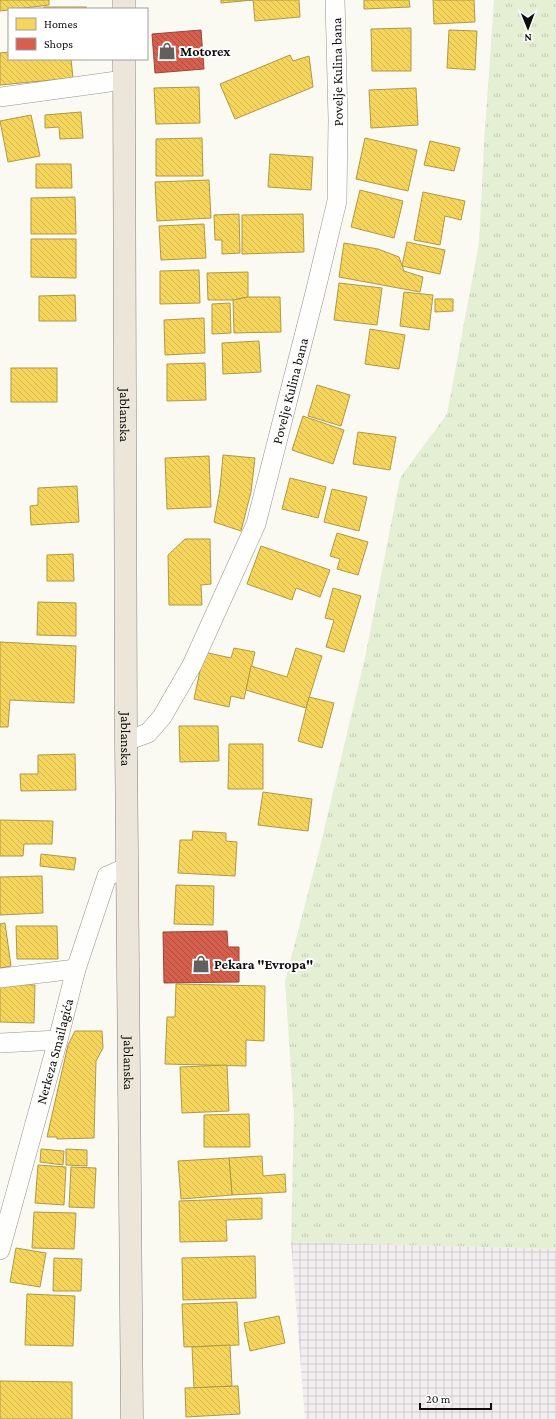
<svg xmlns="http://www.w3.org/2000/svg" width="556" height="1419" font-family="'Crimson Pro',serif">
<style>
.industrial{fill:url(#industrial-grid)}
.grass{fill:url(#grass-tufts)}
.homes{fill:url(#homes-back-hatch);stroke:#b09945}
.shops{fill:url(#shops-back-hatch);stroke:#9a473a}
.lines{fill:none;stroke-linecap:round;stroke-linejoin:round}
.minor-casing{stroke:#949491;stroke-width:20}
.primary-casing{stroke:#82817e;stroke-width:23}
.minor{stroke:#fefefd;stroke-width:19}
.primary{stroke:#ebe6d9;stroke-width:22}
.labels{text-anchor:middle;stroke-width:4;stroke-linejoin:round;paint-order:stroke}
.poi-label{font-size:14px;font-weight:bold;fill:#0e0e0e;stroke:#fff;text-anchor:start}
.street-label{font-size:14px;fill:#0e0e0e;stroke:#fff}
</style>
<defs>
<pattern id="industrial-grid" width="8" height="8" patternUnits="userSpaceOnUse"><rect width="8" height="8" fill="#f2edef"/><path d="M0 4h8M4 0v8" fill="none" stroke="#cecacc"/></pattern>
<pattern id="grass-tufts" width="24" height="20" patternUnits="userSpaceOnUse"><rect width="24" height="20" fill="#e4efd4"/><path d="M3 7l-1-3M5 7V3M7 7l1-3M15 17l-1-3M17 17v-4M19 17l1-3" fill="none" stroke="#c2ccb5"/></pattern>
<pattern id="homes-back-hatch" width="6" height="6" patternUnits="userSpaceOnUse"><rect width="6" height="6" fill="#f6d55c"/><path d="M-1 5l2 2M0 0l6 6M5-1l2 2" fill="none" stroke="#d2b64f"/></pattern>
<pattern id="shops-back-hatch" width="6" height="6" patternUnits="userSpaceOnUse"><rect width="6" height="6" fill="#d6604d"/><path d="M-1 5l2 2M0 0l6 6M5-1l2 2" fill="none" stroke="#ac4e3e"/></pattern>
</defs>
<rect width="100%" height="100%" fill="#faf9f2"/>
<path class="industrial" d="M291 1242 556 1249V1419H305Z"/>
<path class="grass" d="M494 0H556V1249L291 1242 294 1116 285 981 320 847 365 658 400 478 447 414 479 243 484 144Z"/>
<g class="homes">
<path d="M0 0H49V5L0 11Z"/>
<path d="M221 0H299L300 17 255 21 253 0 221 3Z"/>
<path d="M364 0H409L410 7 364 9Z"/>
<path d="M433 0H474L475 22 434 24Z"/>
<rect x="44" y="7" width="42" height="2"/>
<path d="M411 28V71H372L371 29Z"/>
<path d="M449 30 477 31 475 70 447 68Z"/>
<path d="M9 52V59H71L73 78 0 85V53Z"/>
<path d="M290 55 293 61 309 56 313 87 235 119 220 84Z"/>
<path d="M199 87 200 123 156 124 154 88Z"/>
<path d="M416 88 418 125 371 128 369 90Z"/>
<path d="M81 112 83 138 60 139 59 127 45 128V115Z"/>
<path d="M31 115 40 156 8 162 0 121Z"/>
<path d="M202 138 203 176H156V139Z"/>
<path d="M365 138 417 150 408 191 356 179Z"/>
<path d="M430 141 460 148 454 171 424 165Z"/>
<path d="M270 154 313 157 311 190 268 187Z"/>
<path d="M36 164H71L72 188H36Z"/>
<path d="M209 180 211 218 157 221 155 182Z"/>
<path d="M360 190 403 201 394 238 351 227Z"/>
<path d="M423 192 465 201 461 220 445 216 440 245 414 240Z"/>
<path d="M75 197 76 234H31V198Z"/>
<path d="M239 214 240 253 222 254V240H215L214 215Z"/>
<path d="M303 214 304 252 242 254V215Z"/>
<path d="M204 224 206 258 161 260 159 226Z"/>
<path d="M31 239H76V278L31 277Z"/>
<path d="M407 242 445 250 440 274 402 266Z"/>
<path d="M344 243 378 249 399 257 404 271 423 277 420 292 339 277Z"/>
<path d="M199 270 200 303 160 304V271Z"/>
<path d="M248 272V297L233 300H208L207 273Z"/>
<path d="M339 283 382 288 377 325 334 320Z"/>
<path d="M404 292 433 295 429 330 400 326Z"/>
<path d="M75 295 76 321H39V296Z"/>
<path d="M248 297H280L281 332 234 333 233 300Z"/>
<path d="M435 299H453V311L435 312Z"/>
<path d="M230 303 231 333 212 334V304Z"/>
<path d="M204 318 205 353 165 355 164 320Z"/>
<path d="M370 329 405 335 399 369 365 364Z"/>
<path d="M259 341 261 372 223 374 222 343Z"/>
<path d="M205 363 206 400 167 401V364Z"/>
<rect x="11" y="368" width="46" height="34"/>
<path d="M317 385 350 395 341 426 308 416Z"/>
<path d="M303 416 344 430 333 464 292 450Z"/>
<path d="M358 432 396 437 390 470 353 464Z"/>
<path d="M223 455 255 458 251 492 241 531 214 522 220 489Z"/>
<path d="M209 456 211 507 167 509 165 458Z"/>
<path d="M290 478 326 487 318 518 282 509Z"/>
<path d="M77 486 79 522 31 525 30 506 38 505V488Z"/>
<path d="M332 489 367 497 359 531 324 522Z"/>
<path d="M337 533 368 542 358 575 337 569 340 559 330 556Z"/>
<path d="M185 539H210L211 584 201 585 202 605H169L168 555Z"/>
<path d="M261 546 330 570 320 597 296 588 292 600 247 584Z"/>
<path d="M73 554 74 581H47V555Z"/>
<path d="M333 588 361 596 344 652 326 647 334 620 325 618Z"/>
<path d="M38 602 76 603V636L37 635Z"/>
<path d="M0 642 76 646 74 703 10 700 8 727H0Z"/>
<path d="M234 648 255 652 244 699 231 696 229 707 194 699 204 652 231 658Z"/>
<path d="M296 648 322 656 306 708 246 690 251 666 287 677Z"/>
<path d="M309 697 334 703 322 748 298 741Z"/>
<path d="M179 726H218L219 761 180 762Z"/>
<path d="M229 744H263V789H228Z"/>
<path d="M75 754 76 790 21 791 20 774H38V755Z"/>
<path d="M263 792 312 799 308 831 258 825Z"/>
<path d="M0 820 53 821 52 844H24L23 856H0Z"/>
<path d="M193 831 226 833V841L237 842 235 876 178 873 180 840H192Z"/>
<path d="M41 854 76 858 74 870 40 866Z"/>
<path d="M42 876 43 913 0 915V877Z"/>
<path d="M176 885 214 886 213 925 174 924Z"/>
<path d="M5 923 11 966 0 968V924Z"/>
<path d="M16 926H57L58 959H17Z"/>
<path d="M0 984 35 985 34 1023 0 1022Z"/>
<path d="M176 984 265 986 264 1041 246 1040V1066L165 1064 167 1017H175Z"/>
<path d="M75 1031H102L103 1048 96 1061 94 1138 57 1139V1137H47L68 1045Z"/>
<path d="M227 1065 229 1111 182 1113 180 1067Z"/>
<path d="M249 1114 250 1147H204V1115Z"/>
<path d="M41 1149 64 1151 63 1165 40 1162Z"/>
<path d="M66 1149 87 1150V1166L66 1165Z"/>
<path d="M262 1156 263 1176 285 1174 286 1192 232 1195 229 1158Z"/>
<path d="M229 1158 232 1195 181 1199 178 1161Z"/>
<path d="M38 1165 66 1167 64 1205 35 1203Z"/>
<path d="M71 1167 96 1168 94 1208 69 1207Z"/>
<path d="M262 1198V1219L226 1220 227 1241 180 1242 179 1201Z"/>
<path d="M34 1212 76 1213 74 1249 32 1248Z"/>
<path d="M16 1248 46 1253 40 1287 10 1282Z"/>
<path d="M255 1256 256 1298 183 1300 182 1258Z"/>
<path d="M54 1258 82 1259 81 1291H53Z"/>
<path d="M27 1294 75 1296 73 1346 25 1345Z"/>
<path d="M237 1302 239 1345 184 1347 182 1304Z"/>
<path d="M279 1316 285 1343 250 1351 244 1323Z"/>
<path d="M230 1345 232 1386 194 1388 192 1347Z"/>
<path d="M0 1381 72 1382V1419H0Z"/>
<path d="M238 1386 240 1414 186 1417 185 1388Z"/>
</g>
<g class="shops">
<path d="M201 30 204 69 155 73 152 34Z"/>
<path d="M227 931 228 947H239V982L164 983 163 932Z"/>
</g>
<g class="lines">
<g class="minor-casing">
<g id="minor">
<path d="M0 97 124 80"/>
<path id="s1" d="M126 741 148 733 162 717 192 665 256 524 315 293 337 201 338 119 335 0"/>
<path d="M0 978 76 969"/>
<path d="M0 1043 58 1040"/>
<path id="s2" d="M0 1250 58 1040 76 969 107 876 128 867"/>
</g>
</g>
<g class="primary-casing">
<g id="primary">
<path d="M124 0V9"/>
<path id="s3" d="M124 59 126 741 132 1419"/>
</g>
</g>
<use href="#minor" class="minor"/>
<use href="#primary" class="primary"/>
</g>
<defs>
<g id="shop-bare" transform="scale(1.38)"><path d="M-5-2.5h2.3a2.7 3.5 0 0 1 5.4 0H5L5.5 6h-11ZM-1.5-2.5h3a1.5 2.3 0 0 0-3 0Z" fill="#61605e" stroke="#fff" stroke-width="2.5" paint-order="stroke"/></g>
</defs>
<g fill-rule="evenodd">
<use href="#shop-bare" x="167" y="51"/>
<use href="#shop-bare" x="201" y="964"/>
</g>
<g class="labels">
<g class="poi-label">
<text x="180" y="56">Motorex</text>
<text x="214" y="969">Pekara "Evropa"</text>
</g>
<g class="street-label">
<text transform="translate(337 72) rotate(-91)" y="5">Povelje Kulina bana</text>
<text dy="5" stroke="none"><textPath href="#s1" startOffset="397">Povelje Kulina bana</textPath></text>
<text dy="5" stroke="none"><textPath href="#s3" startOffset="356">Jablanska</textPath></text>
<text dy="5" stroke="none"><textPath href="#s3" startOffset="680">Jablanska</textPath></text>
<text dy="5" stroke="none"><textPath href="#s2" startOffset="206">Nerkeza Smailagića</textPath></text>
<text dy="5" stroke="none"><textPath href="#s3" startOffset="1004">Jablanska</textPath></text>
</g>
</g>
<rect x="8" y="8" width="140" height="52" fill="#ffffff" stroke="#9f9f9f"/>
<rect x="16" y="18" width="20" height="12" fill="#f6d55c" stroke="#9f9f9f"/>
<text x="44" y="28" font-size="12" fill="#0e0e0e">Homes</text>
<rect x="16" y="38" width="20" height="12" fill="#d6604d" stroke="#9f9f9f"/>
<text x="44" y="48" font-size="12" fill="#0e0e0e">Shops</text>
<g transform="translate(528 28) rotate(179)" stroke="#ffffff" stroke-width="3" paint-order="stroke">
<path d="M0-3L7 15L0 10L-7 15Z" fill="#0e0e0e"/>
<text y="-6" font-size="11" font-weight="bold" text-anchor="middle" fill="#0e0e0e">N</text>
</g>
<path d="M420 1403v6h71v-6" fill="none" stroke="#0e0e0e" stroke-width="2"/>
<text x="426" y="1403" font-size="12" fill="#0e0e0e" stroke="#ffffff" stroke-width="3" paint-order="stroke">20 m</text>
</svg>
